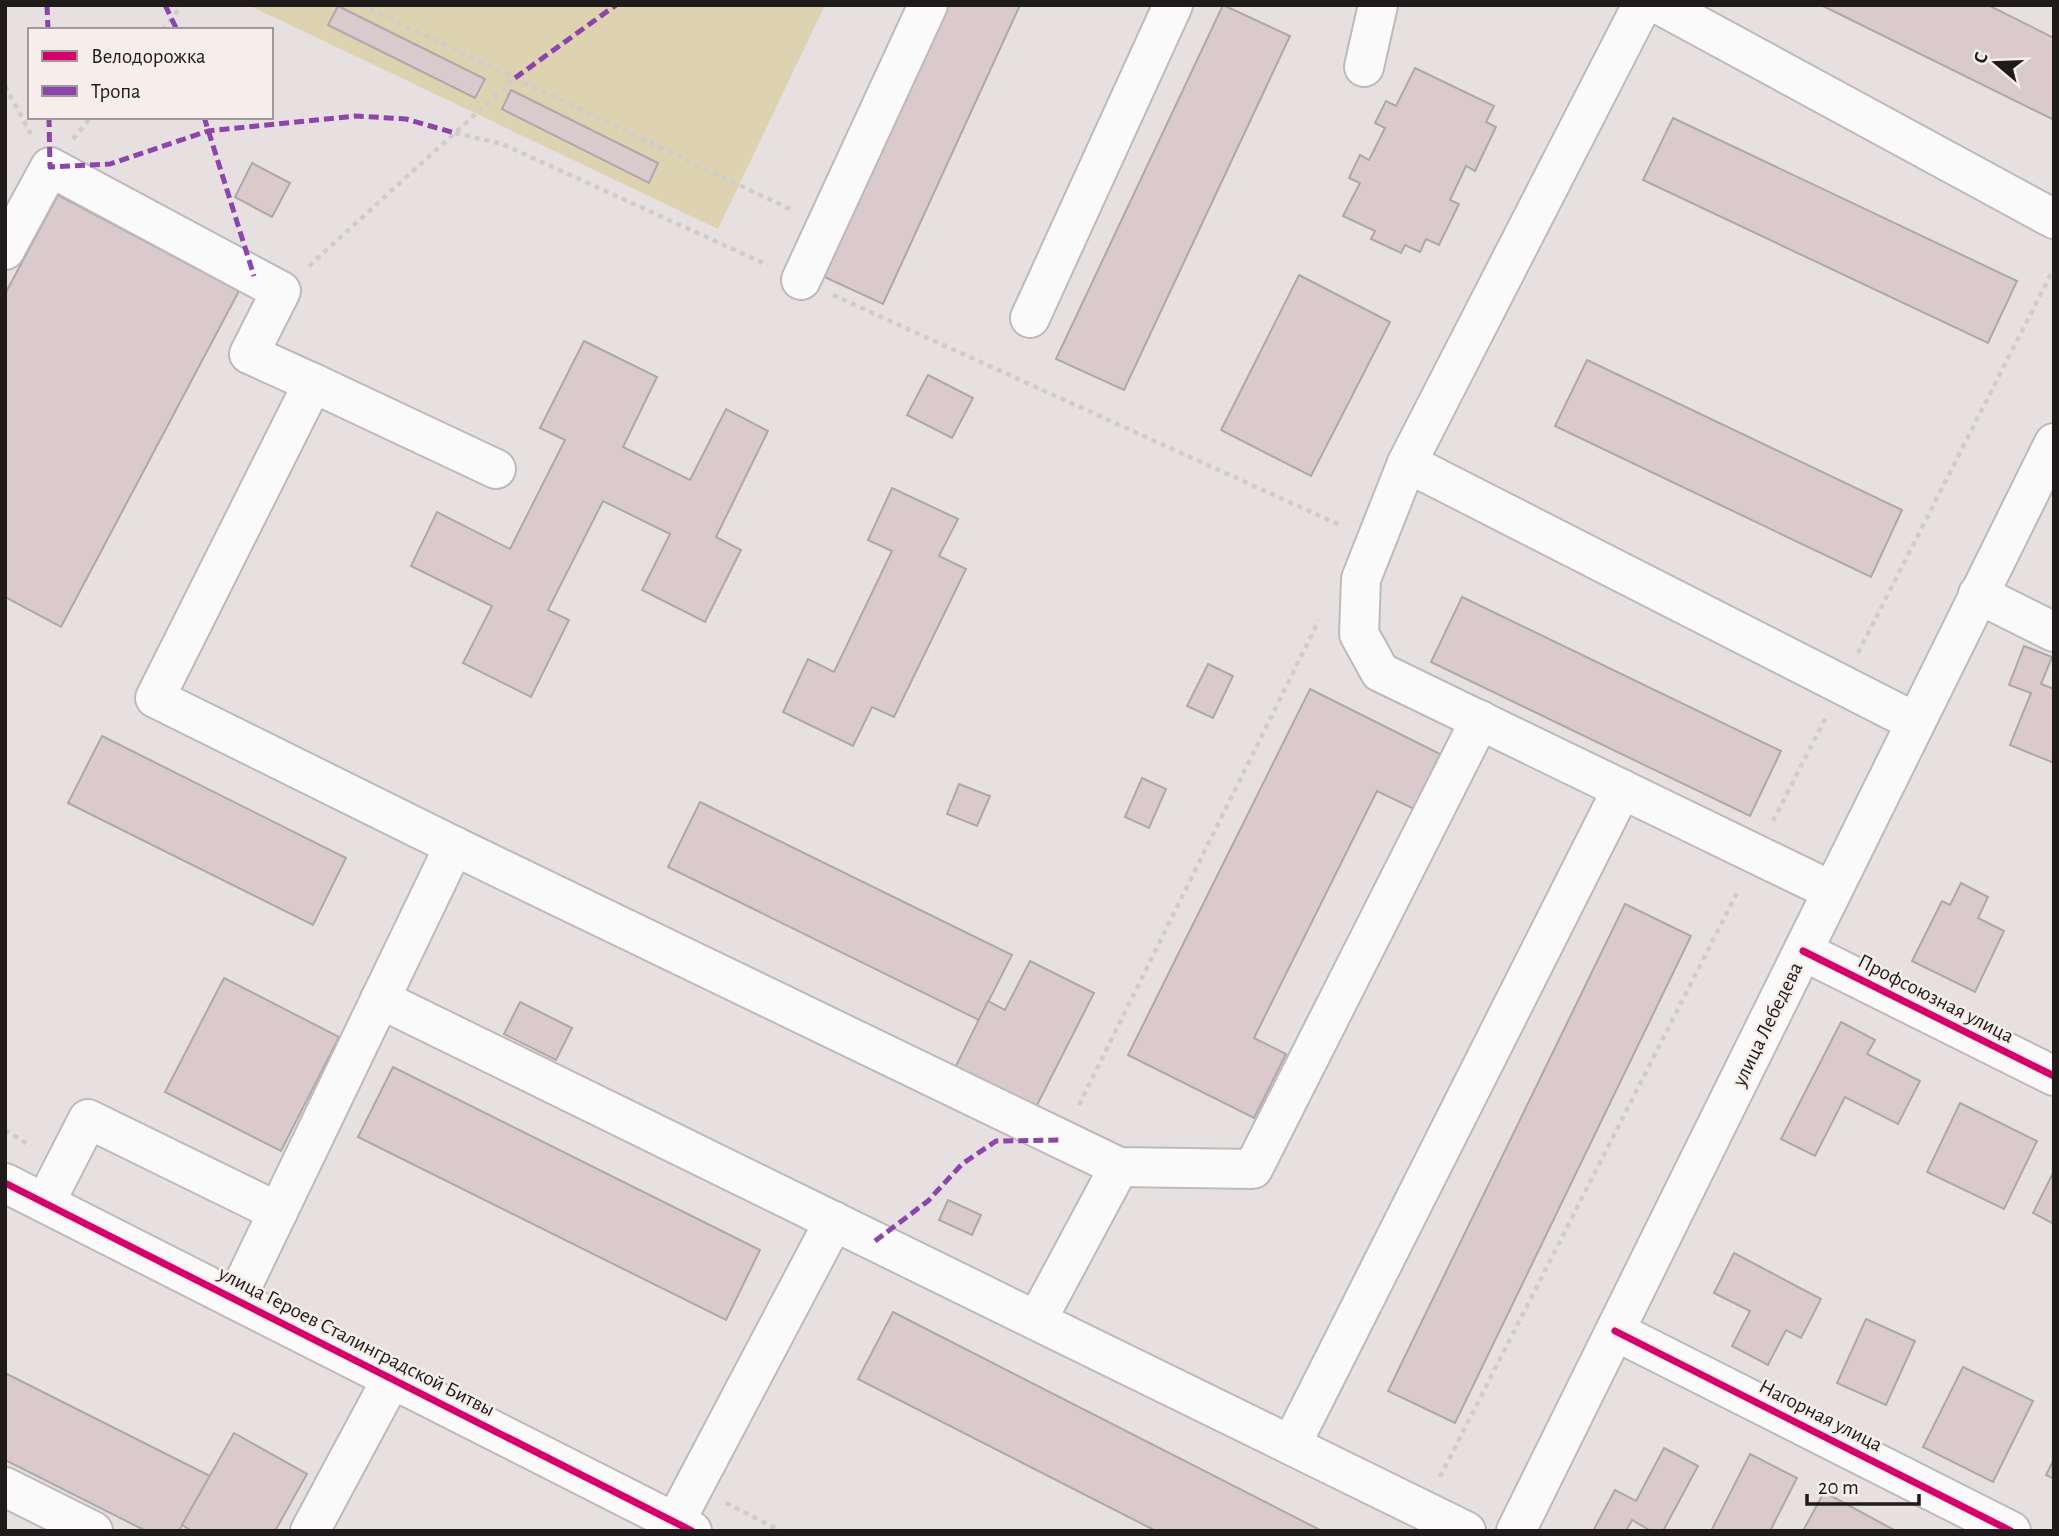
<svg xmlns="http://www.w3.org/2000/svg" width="2059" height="1536" font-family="'Alegreya Sans',sans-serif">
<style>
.green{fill:#ded3b0}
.building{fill:#dacacd;stroke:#ada9a9;stroke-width:2}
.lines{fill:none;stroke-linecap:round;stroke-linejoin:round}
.minor-casing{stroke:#bebab9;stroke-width:42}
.major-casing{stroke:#bebab9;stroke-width:42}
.path{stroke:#cecdcc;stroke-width:4.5;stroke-dasharray:5 5;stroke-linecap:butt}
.minor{stroke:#fbfafa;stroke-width:38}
.major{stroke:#fbfafa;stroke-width:38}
.quiet{stroke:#8e44ad;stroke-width:5;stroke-dasharray:10 5;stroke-linecap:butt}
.cycleway-casing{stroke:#f7edeb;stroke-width:11}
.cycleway{stroke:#d6006c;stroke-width:7}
.labels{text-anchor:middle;stroke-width:5;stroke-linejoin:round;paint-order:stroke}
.street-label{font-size:21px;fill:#1f1b1a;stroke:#f7edeb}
</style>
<rect width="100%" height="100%" fill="#e6e1e0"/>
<path class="green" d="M248 5H825L718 229Z"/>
<g class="building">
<path d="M941 5H1020L883 304 818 274Z"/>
<path d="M1223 5 1290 36 1124 390 1056 359Z"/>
<path d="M1821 5H1988L2054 38V120Z"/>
<path d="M338 6 485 79 475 98 328 25Z"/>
<path d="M1415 68 1494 106 1486 122 1496 127 1475 171 1466 166 1450 200 1459 204 1439 245 1426 239 1420 252 1405 245 1401 253 1371 239 1375 231 1343 216 1360 183 1349 178 1360 155 1369 160 1385 128 1375 123 1386 101 1396 106Z"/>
<path d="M511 90 658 163 649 183 502 109Z"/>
<path d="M1673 118 2017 281 1988 343 1643 180Z"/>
<path d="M252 163 290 183 272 217 235 197Z"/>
<path d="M58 195 239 291 61 627 5 597V294Z"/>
<path d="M1299 275 1390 322 1311 476 1221 430Z"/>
<path d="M584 341 657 377 623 447 690 480 726 409 768 431 716 537 741 550 705 622 642 590 670 534 603 501 548 610 569 620 531 697 463 663 492 606 411 566 437 512 510 549 565 440 540 428Z"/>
<path d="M1587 360 1902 510 1871 577 1555 426Z"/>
<path d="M928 375 973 398 952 438 907 415Z"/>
<path d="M892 488 958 519 939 556 966 569 894 717 872 707 853 746 783 712 808 659 834 672 892 551 868 540Z"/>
<path d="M1462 597 1781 751 1750 816 1431 662Z"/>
<path d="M2024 646 2052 657 2041 684 2054 689V763L2010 745 2031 693 2009 685Z"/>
<path d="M1208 664 1233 676 1213 718 1187 706Z"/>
<path d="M1310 689 1440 754 1414 809 1377 791 1254 1038 1286 1054 1254 1118 1128 1055Z"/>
<path d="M102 736 346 858 313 925 68 803Z"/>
<path d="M1142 778 1166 789 1149 828 1125 817Z"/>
<path d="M959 784 990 796 977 826 947 814Z"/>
<path d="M700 802 1012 955 979 1020 668 867Z"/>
<path d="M1961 883 1988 897 1978 918 2004 931 1975 992 1912 961 1942 901 1950 905Z"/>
<path d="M1625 904 1691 936 1455 1423 1388 1391Z"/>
<path d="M1030 961 1094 993 1034 1111 954 1070 988 1001 1005 1010Z"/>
<path d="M224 978 339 1037 281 1151 165 1092Z"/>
<path d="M520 1002 572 1028 556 1060 504 1034Z"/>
<path d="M1841 1022 1875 1040 1867 1054 1920 1081 1898 1124 1845 1097 1815 1156 1781 1139Z"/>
<path d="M393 1067 760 1250 726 1320 358 1137Z"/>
<path d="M1960 1103 2037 1141 2004 1209 1927 1172Z"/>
<path d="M2054 1171V1224L2033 1213Z"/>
<path d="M948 1200 981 1215 972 1235 939 1220Z"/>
<path d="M1734 1253 1821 1299 1801 1338 1786 1330 1768 1365 1732 1346 1750 1311 1714 1293Z"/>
<path d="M893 1312 1322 1531H1156L858 1379Z"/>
<path d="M1866 1319 1915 1341 1886 1405 1837 1383Z"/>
<path d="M1963 1367 2033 1401 1993 1482 1923 1447Z"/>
<path d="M5 1373 210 1476 179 1531H146L5 1460Z"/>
<path d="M234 1433 307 1474 275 1531H192L182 1525Z"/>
<path d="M1664 1448 1698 1466 1663 1531H1651L1632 1520 1626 1531H1593L1615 1490 1636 1501Z"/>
<path d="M1750 1454 1797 1478 1770 1531H1711Z"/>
<path d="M2054 1459V1479L2046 1475Z"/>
<path d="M1824 1492 1896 1531H1803Z"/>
</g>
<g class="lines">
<g class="minor-casing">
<g id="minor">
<path d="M1660 5 2054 219"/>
<path d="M1364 67 1378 5"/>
<path d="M5 250 50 167 281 291 249 354 313 383 155 698 454 846 236 1299"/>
<path d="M801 280 928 5"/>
<path d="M1030 318 1173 5"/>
<path d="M313 383 496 469"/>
<path d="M1407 463 1642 5"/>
<path d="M1978 594 2054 632"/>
<path d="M454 846 1119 1167 1253 1169 1480 720"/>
<path d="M1832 891 1380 672 1359 634 1361 579 1407 463 1915 722"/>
<path d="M1803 951 2054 1076"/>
<path d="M380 999 1466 1531"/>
<path d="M5 1183 692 1531"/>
<path d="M45 1203 88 1119 278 1212"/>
<path d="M1037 1320 1119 1167"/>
<path d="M1615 1331 2011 1531"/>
<path d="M1291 1445 1622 789"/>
<path d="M5 1487 93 1531"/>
<path d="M675 1522 834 1221"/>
<path d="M310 1531 392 1378"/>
</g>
</g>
<g class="major-casing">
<path id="major" d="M1516 1531 2054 443"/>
</g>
<g class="path">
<path d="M361 5 794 211"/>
<path d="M163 30 182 5"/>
<path d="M5 86 31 134"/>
<path d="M455 133 502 144 768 265"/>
<path d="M73 139 91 117"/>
<path d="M309 266 515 78"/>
<path d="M833 295 1342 526"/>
<path d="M1858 653 2054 268"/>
<path d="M1773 821 1826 717"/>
<path d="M1079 1105 1319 620"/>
<path d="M5 1130 31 1146"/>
<path d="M1440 1477 1739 889"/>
<path d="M726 1503 781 1531"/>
</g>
<use href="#minor" class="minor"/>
<use href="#major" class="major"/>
<g class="quiet">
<path d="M47 5 48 30"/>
<path d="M165 5 177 30"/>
<path d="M515 78 616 5"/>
<path d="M49 117 50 167 110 164 208 131 356 116 406 119 455 133"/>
<path d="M204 117 254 276"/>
<path d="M875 1241 928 1201 962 1164 996 1141 1062 1140"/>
</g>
<g class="cycleway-casing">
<g id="cycleway">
<path d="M1803 951 2054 1076"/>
<path d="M5 1183 692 1531"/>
<path d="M1615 1331 2011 1531"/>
</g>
</g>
<use href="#cycleway" class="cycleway"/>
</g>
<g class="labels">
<g class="street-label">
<text transform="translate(1936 998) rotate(27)" y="7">Профсоюзная улица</text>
<text transform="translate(1767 1024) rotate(-64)" y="7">улица Лебедева</text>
<text transform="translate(357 1341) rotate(27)" y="7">улица Героев Сталинградской Битвы</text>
<text transform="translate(1821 1415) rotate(27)" y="7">Нагорная улица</text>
</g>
</g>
<rect width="2059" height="1536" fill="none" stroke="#1f1b1a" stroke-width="14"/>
<rect x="28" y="28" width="245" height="91" fill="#f7edeb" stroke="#a19997" stroke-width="2"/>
<rect x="42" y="51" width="35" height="10" fill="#d6006c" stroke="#a19997" stroke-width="2"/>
<text x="91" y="63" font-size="21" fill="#1f1b1a">Велодорожка</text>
<rect x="42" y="86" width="35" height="10" fill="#8e44ad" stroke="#a19997" stroke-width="2"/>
<text x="91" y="98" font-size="21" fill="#1f1b1a">Тропа</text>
<g transform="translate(1996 63) rotate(289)" stroke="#f7edeb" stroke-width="5" paint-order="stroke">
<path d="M0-5L12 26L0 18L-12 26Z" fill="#1f1b1a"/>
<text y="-10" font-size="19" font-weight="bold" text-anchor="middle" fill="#1f1b1a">С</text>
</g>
<path d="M1807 1494v10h112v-10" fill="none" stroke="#1f1b1a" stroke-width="3.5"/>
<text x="1818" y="1494" font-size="21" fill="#1f1b1a" stroke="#f7edeb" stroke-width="5" paint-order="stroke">20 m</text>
</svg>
